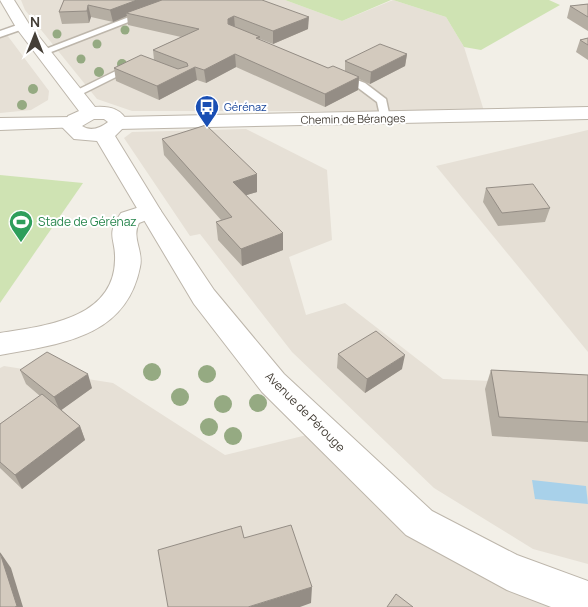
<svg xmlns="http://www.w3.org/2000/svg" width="588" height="607" font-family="Manrope,sans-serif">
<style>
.residential{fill:#e6e0d6}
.green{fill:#cfe3b3}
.water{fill:#a8d1ea}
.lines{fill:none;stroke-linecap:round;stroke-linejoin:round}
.service-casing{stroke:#bdb6ab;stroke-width:3}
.minor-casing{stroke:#bdb6ab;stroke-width:2}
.tertiary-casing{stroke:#bdb6ab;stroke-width:2}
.service{fill:#fff;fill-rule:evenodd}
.minor{fill:#fff;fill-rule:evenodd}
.tertiary{fill:#fff;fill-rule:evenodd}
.tree{fill:#95aa82}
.wall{fill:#b5aea3}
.shaded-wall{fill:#948d85}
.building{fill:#d3cabe;stroke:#948d85}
.labels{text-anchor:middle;stroke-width:4;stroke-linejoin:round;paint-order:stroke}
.far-transit-label{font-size:11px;fill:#164399;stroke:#fff;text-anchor:start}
.far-street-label{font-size:11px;fill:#453f37;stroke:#fff}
.leisure-label{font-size:12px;fill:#27864d;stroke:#fff;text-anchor:start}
.street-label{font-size:12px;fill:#453f37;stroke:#fff}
</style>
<rect width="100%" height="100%" fill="#f2efe7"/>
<g class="residential">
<path d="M21 0H285L342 21 393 0 446 17 464 47 484 111H132L97 99 25 10Z"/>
<path d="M7 35 49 91 48 100 31 110 0 113V36Z"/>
<path d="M246 129 327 170 332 240 289 257 306 315 345 303 443 379 588 385V564L533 549 434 488 292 352 200 234 190 236 124 138 132 132Z"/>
<path d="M588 130V352L436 166Z"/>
<path d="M4 366 113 383 225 455 323 431 419 523 588 601V607H0V368Z"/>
</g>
<g class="green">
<path d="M285 0H391L342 21Z"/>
<path d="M393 0H549L560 5 481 50 464 47 446 17Z"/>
<path d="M0 175 83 183 0 303Z"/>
</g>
<path class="water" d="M532 480 586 486 588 504 535 499Z"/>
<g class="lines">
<g class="service-casing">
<g id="service">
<path d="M142 12 149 14 46 54 38 52Z"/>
<path d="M23 23 27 26 26 28 0 37V31Z"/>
<path d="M130 64 138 66 80 95 71 93Z"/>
<path d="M341 74 365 83 386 99 390 118 389 120H381L377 102 357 87 338 79V75Z"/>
</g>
</g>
<g class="minor-casing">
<g id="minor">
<path d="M588 107V119L118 129 111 127 108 123 111 119 118 117Z"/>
<path d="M73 117 80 119 83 123 80 127 0 130V118Z"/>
<path d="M149 204 157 206 161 211 157 216 139 223C131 238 144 251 140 267 126 338 60 344 0 355V333C44 326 114 319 115 260 116 238 105 236 121 213Z"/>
</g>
</g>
<g class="tertiary-casing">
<path id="tertiary" d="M0 0H14L29 24 95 107C110 106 122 109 128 123L115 136 161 211 214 290 284 374 432 511 517 555 588 581V607H551L507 590 406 535 262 392 194 304 97 141 74 139 62 127 68 116 79 111 17 29ZM94 119H104L108 122C100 128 91 132 82 126Z"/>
</g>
<use href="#service" class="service"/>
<use href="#minor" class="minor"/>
<use href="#tertiary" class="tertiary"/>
</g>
<g class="tree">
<circle cx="125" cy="30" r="4.5"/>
<circle cx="57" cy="34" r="4.5"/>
<circle cx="97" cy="44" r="4.5"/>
<circle cx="81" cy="59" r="4.5"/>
<circle cx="122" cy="64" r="5"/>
<circle cx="99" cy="72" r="5"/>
<circle cx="33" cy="89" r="5"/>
<circle cx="22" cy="105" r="5"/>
<circle cx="152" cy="372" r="9"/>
<circle cx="207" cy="374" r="9"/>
<circle cx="180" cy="397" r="9"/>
<circle cx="258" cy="403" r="9"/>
<circle cx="223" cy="404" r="9"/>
<circle cx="209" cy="427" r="9"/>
<circle cx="233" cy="436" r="9"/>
</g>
<g class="wall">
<path d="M64 0H262L308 29 273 44 260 39V40L328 68 345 71V61L407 54 405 66 370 84 359 79 358 90 325 107 236 67 206 83 197 80 159 100 116 81 114 68 154 60 153 50 181 37 128 25 127 16 113 22 91 17 89 23 62 24 59 12Z"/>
<path d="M588 4V31L567 18 570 6Z"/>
<path d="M588 38V60L576 52 580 40Z"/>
<path d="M162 139 257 192 246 195 283 233V250L242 266 218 240 216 222 221 220 164 155Z"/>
<path d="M486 188 550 208 545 222 498 226 483 202Z"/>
<path d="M338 354 402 369 365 393 337 368Z"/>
<path d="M20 370 92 388 61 410 80 426 85 440 22 489 0 468V424L40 396 26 384Z"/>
<path d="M491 370 588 375V442L492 436 485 389Z"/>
</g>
<g class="shaded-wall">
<path d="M137 0H193L126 13 127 16 113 22 110 10Z"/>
<path d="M88 5 91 17 89 23 87 11Z"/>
<path d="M234 16 235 28 229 32 228 19Z"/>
<path d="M309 17 308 29 273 44V31Z"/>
<path d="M235 54 236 67 206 83 204 70Z"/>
<path d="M407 54 405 66 370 84 371 72Z"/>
<path d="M195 67 197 80 159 100 157 86Z"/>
<path d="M359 77 358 90 325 107V94Z"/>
<path d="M257 174V192L234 199 233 182Z"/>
<path d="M283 233V250L242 266 241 249Z"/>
<path d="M405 355 402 369 365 393 367 379Z"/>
<path d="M88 374 92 388 60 411 54 397Z"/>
<path d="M80 426 85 440 22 489 15 475Z"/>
<path d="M0 552 11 568 23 607H15Z"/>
<path d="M312 587 311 603 300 607H248Z"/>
</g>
<g class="building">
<path d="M64 0H137L110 10 88 5 87 11 59 12Z"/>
<path d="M162 0H262L309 17 273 31 234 16 228 19V24L260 37 256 38 328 68 333 66 359 77 325 94 235 54 204 70 195 67 157 86 114 68 141 55 178 69 188 66 187 63 153 50 199 29 126 13Z"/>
<path d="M588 4V17L570 6Z"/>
<path d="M588 38V45L580 40Z"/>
<path d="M380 44 407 54 371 72 345 61Z"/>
<path d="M206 125 257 174 233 182 283 233 241 249 216 222 232 217 162 139Z"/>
<path d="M533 184 550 208 502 213 486 188Z"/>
<path d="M376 331 405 355 367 379 338 354Z"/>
<path d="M47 352 88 374 54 397 20 370Z"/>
<path d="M491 370 588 375V422L499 417Z"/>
<path d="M42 394 80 426 15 475 0 462V424Z"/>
<path d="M291 525 312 587 248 607H168L158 550 241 526 244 538Z"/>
<path d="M0 553 17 606 15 607H0Z"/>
<path d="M396 594 413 607H387Z"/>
</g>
<defs>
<g id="bus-pin" transform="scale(1.25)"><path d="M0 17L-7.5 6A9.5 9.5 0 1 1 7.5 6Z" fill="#1a4fb4" stroke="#fff"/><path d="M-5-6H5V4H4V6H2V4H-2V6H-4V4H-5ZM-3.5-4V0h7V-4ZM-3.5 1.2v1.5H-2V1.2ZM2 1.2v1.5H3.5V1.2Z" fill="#fff"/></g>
<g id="stadium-pin" transform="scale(1.25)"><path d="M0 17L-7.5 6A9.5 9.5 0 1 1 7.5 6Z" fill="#2e9e5b" stroke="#fff"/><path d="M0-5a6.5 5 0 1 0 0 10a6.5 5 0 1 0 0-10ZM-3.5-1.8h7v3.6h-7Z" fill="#fff"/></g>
</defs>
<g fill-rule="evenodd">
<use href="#bus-pin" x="207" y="107"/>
<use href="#stadium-pin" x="21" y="222"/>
</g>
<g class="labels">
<g class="far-transit-label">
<text x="224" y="111">Gérénaz</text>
</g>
<g class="far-street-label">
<text transform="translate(353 119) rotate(-1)" y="4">Chemin de Béranges</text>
</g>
<g class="leisure-label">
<text x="38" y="226">Stade de Gérénaz</text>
</g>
<g class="street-label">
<text transform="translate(305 412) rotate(45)" y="4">Avenue de Pérouge</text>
</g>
</g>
<g transform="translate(35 35)" stroke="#ffffff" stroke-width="4" paint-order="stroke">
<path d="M0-4L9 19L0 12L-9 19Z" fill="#453f37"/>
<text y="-8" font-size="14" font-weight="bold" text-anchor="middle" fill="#453f37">N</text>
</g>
</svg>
